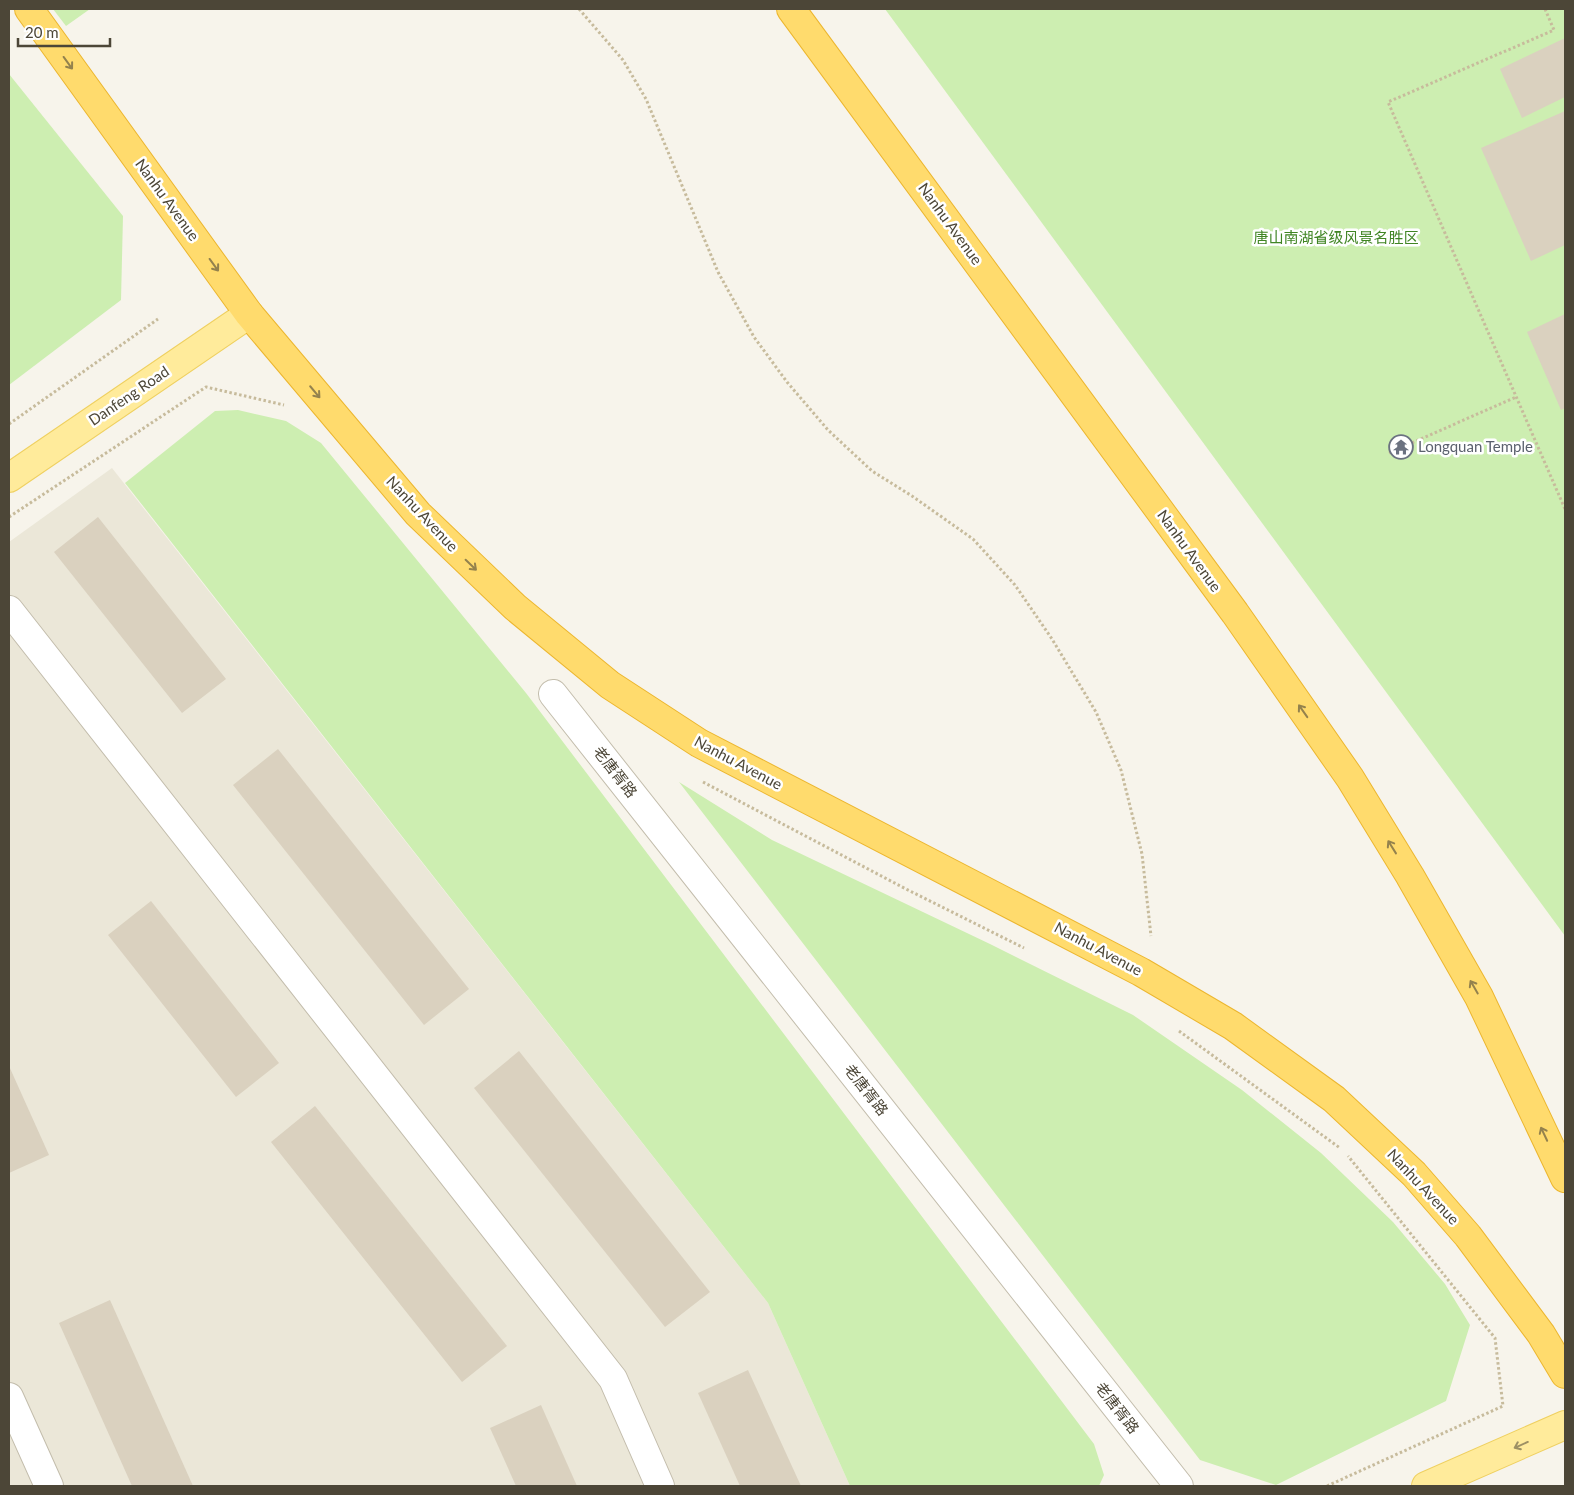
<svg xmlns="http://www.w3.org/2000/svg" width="1574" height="1495" font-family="Lato,'Noto Sans SC',sans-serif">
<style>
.residential{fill:#ebe7d8}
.green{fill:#cdeeb1}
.building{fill:#dad1bf}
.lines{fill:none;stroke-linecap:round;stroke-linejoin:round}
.minor-casing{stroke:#c3bdac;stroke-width:30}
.major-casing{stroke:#efd060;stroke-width:30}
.highway-casing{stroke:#ecb62f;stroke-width:30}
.path{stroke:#c7bb9c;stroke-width:3;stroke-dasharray:2.5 2.5;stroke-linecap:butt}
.minor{stroke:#fff;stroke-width:28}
.major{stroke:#ffeb9b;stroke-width:28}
.highway{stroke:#ffdb6d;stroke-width:28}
.oneway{stroke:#94824d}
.oneway2{stroke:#9d9064}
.labels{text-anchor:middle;stroke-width:5;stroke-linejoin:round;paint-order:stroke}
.street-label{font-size:15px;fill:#4c4637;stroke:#fff}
.park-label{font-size:15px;fill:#408524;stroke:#fff}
.worship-label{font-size:15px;fill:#5b616d;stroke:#fff;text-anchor:start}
</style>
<rect width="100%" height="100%" fill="#f7f4eb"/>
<path class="residential" d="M112 468 768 1303 850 1486H9V542Z"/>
<g class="green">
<path d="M53 9H90L66 26Z"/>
<path d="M885 9H1565V936Z"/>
<path d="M9 74 123 216 121 300 9 385Z"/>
<path d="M238 410 286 421 321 443 526 693 1094 1444 1104 1475 1099 1486H850L768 1303 125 483 215 411Z"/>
<path d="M679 782 772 840 990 944 1133 1015 1242 1090 1321 1153 1393 1222 1445 1284 1470 1325 1446 1401 1276 1485 1200 1460Z"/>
</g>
<g class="building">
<path d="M1565 38V97L1522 118 1500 69Z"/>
<path d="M1565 111V245L1531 261 1481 148Z"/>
<path d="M1565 314V408L1561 410 1527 332Z"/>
<path d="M98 517 226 679 182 713 54 552Z"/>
<path d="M278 749 469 989 424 1025 233 785Z"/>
<path d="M151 901 279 1063 236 1097 108 935Z"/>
<path d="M519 1051 710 1292 665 1327 474 1088Z"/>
<path d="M9 1066 49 1155 9 1173Z"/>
<path d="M315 1106 507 1346 462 1382 271 1142Z"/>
<path d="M110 1300 193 1486H132L59 1323Z"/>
<path d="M748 1370 801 1486H740L698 1393Z"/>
<path d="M541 1405 577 1486H516L490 1428Z"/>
</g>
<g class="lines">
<g class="minor-casing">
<g id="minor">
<path d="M9 610 613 1379 660 1486"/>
<path d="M553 694 1179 1486"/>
<path d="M9 1397 49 1486"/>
</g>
</g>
<g class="major-casing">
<g id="major">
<path d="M9 478 249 314"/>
<path d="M1426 1486 1565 1425"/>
</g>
</g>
<g class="highway-casing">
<g id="highway">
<path d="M29 9 249 314 418 514 515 607 610 685 699 743 1141 972 1233 1026 1334 1099 1414 1174 1468 1236 1541 1334 1565 1374"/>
<path d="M791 9 1235 613 1350 778 1410 876 1479 997 1565 1178"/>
</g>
</g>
<g class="path">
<path d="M579 9 623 60 646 99 718 272 754 337 787 382 828 430 872 471 912 496 973 539 1015 585 1052 639 1096 712 1121 770 1142 854 1151 936"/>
<path d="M1545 9 1554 30 1388 102 1565 509"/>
<path d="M9 424 158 319"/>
<path d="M1389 453 1516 397"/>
<path d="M9 517 206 387 284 405"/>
<path d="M703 782 906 889 1024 948"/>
<path d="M1179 1031 1340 1148"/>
<path d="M1327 1486 1503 1406 1495 1338 1348 1156"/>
</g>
<use href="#minor" class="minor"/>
<use href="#major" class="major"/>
<use href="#highway" class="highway"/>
</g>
<defs><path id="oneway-shaft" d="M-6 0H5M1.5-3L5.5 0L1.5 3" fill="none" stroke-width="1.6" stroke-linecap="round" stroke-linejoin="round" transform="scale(1.25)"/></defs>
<g class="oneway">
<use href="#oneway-shaft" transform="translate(68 63) rotate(54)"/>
<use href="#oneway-shaft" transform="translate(214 265) rotate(54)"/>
<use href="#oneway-shaft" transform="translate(315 392) rotate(50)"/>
<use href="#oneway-shaft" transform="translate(471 565) rotate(44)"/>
<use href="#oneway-shaft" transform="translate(1303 711) rotate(-125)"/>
<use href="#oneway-shaft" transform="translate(1392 847) rotate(-122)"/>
<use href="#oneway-shaft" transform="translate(1474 987) rotate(-120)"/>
<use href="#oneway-shaft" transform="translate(1544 1134) rotate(-115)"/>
</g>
<use class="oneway2" href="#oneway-shaft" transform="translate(1521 1445) rotate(156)"/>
<defs>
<g id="temple-ring" transform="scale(1.25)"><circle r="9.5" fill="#fff" stroke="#6b7280" stroke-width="1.5"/><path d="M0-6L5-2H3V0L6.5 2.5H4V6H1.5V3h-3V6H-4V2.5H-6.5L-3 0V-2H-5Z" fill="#6b7280"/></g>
</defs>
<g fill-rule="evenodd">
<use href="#temple-ring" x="1401" y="447"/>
</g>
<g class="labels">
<g class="street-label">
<text transform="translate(167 200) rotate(54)" y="5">Nanhu Avenue</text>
<text transform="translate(950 224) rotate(54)" y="5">Nanhu Avenue</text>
<text transform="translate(129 396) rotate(-34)" y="5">Danfeng Road</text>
<text transform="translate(422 514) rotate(47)" y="5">Nanhu Avenue</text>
<text transform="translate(1189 551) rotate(54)" y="5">Nanhu Avenue</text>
<text transform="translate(738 763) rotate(28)" y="5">Nanhu Avenue</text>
<text transform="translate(615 772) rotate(52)" y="5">老唐胥路</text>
<text transform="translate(1098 949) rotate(28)" y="5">Nanhu Avenue</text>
<text transform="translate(866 1090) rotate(52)" y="5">老唐胥路</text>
<text transform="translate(1423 1187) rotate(47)" y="5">Nanhu Avenue</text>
<text transform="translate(1117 1408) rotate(52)" y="5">老唐胥路</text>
</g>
<g class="park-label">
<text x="1336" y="243">唐山南湖省级风景名胜区</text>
</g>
<g class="worship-label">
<text x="1418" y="452">Longquan Temple</text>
</g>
</g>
<rect width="1574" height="1495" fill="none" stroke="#4c4637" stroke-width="20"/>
<path d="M18 38v8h92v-8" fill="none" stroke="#4c4637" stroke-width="2.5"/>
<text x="25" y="38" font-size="15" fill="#4c4637" stroke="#ffffff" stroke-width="4" paint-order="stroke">20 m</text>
</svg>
